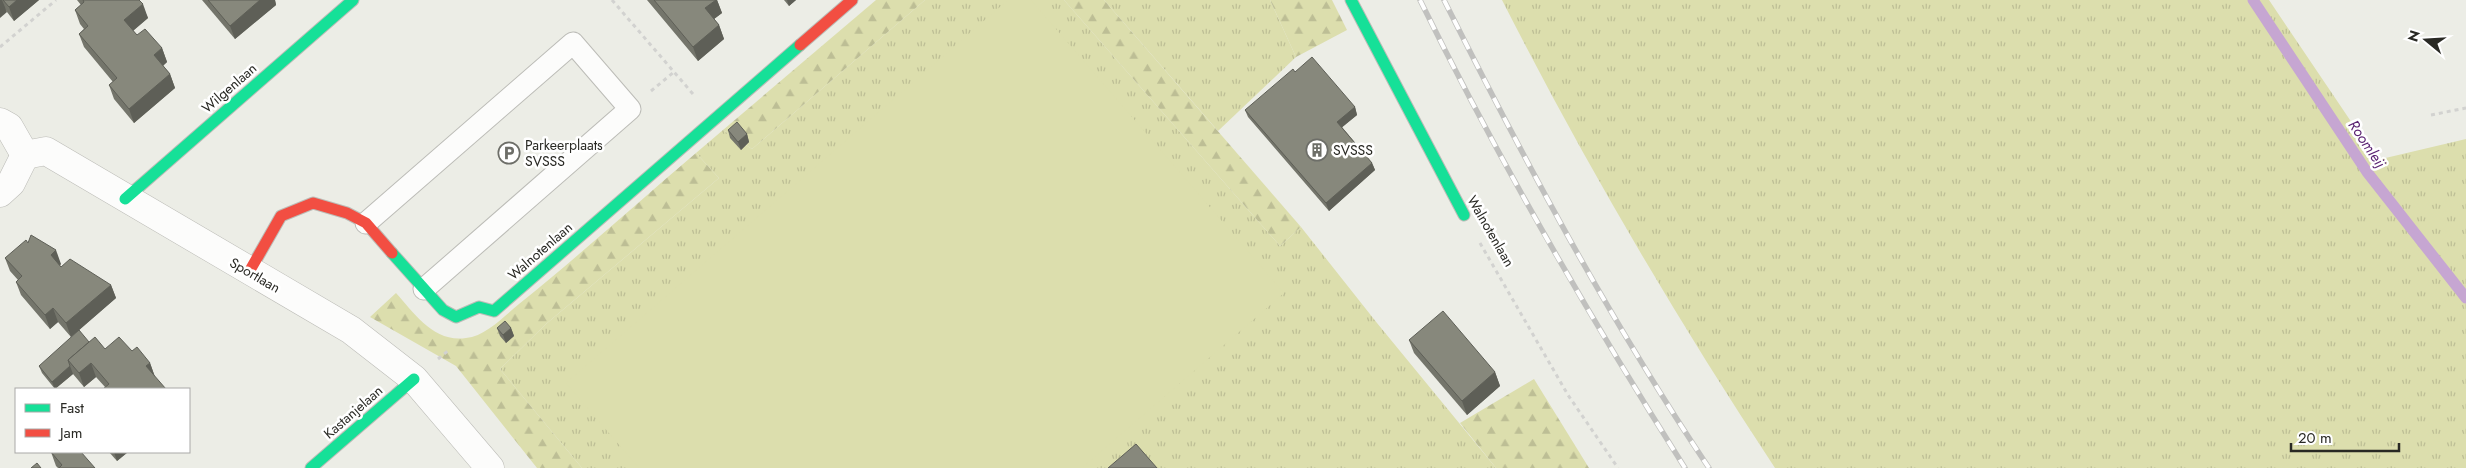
<svg xmlns="http://www.w3.org/2000/svg" width="2466" height="468" font-family="Jost,sans-serif">
<style>
.grass{fill:url(#grass-tufts)}
.forest{fill:url(#forest-firs)}
.garden{fill:#dcdead}
.lines{fill:none;stroke-linecap:round;stroke-linejoin:round}
.stream{stroke:#c6a6d2;stroke-width:11}
.lane-casing{stroke:#bcbcb7;stroke-width:23}
.street-casing{stroke:#bcbcb7;stroke-width:29}
.fast-casing{stroke:#bcbcb7;stroke-width:13}
.jam-casing{stroke:#bcbcb7;stroke-width:13}
.path{stroke:#d2d2d0;stroke-width:3;stroke-dasharray:4 4;stroke-linecap:butt}
.lane{stroke:#fcfcfb;stroke-width:21}
.street{stroke:#fcfcfb;stroke-width:28}
.fast{stroke:#16e098;stroke-width:11}
.jam{stroke:#f24e42;stroke-width:11}
.rail-casing{stroke:#c0c0be;stroke-width:5.5}
.rail{stroke:#fff;stroke-width:4;stroke-dasharray:11;stroke-linecap:butt}
.wall{fill:#74756b}
.shaded-wall{fill:#5e5f57}
.building{fill:#87887c;stroke:#5e5f57}
.labels{text-anchor:middle;stroke-width:5;stroke-linejoin:round;paint-order:stroke}
.street-label{font-size:14px;fill:#292924;stroke:#fff}
.poi-label{font-size:14px;fill:#292924;stroke:#fff;text-anchor:start}
.water-label{font-size:15px;font-style:italic;fill:#5c2473;stroke:#fff}
</style>
<defs>
<pattern id="grass-tufts" width="24" height="20" patternUnits="userSpaceOnUse" patternTransform="scale(1.25)"><rect width="24" height="20" fill="#dcdead"/><path d="M3 7l-1-3M5 7V3M7 7l1-3M15 17l-1-3M17 17v-4M19 17l1-3" fill="none" stroke="#bdbe95"/></pattern>
<pattern id="forest-firs" width="22" height="20" patternUnits="userSpaceOnUse" patternTransform="scale(1.25)"><rect width="22" height="20" fill="#dcdead"/><path d="M5 1l3.5 6h-7zM16 11l3.5 6h-7z" fill="#bdbe95"/></pattern>
</defs>
<rect width="100%" height="100%" fill="#ecede6"/>
<g class="grass">
<path d="M925 0H1064L1280 246 1301 227 1377 323 1496 468H582L500 369 546 324 719 178 696 153 723 130 752 149Z"/>
<path d="M1104 0H1270L1296 57 1218 131Z"/>
<path d="M1502 0H2269L2377 160 2466 139V468H1775C1675 317 1584 161 1502 0Z"/>
</g>
<g class="forest">
<path d="M876 0H925L752 149 723 130Z"/>
<path d="M1064 0H1104L1301 227 1280 246Z"/>
<path d="M1270 0H1332L1347 30 1296 57Z"/>
<path d="M696 153 719 178 546 324 500 369 582 468H537L456 366 370 317 396 293C414 313 434 343 466 338 486 336 504 316 519 304 580 255 637 203 696 153Z"/>
<path d="M1534 379 1589 468H1496L1460 423Z"/>
</g>
<path class="garden" d="M1008 0H1031L1284 293 1082 468H639L566 383Z"/>
<g class="lines">
<path class="stream" d="M2253 0 2367 172 2466 298"/>
<g class="lane-casing">
<path id="lane" d="M366 223 573 43 630 109 424 289"/>
</g>
<g class="street-casing">
<g id="street">
<path d="M0 122 9 127 25 155 46 151 351 330 414 379 490 468"/>
<path d="M0 193 11 183 25 155"/>
</g>
</g>
<g class="fast-casing">
<g id="fast">
<path d="M1351 0 1464 215"/>
<path d="M125 199 353 0"/>
<path d="M392 253 443 310 456 317 479 307 494 311 800 45"/>
<path d="M311 468 414 379"/>
</g>
</g>
<g class="jam-casing">
<g id="jam">
<path d="M800 45 852 0"/>
<path d="M249 272 281 216 313 203 347 213 366 223 392 253"/>
</g>
</g>
<g class="path">
<path d="M612 0 693 94"/>
<path d="M0 47 56 0"/>
<path d="M651 91 674 72"/>
<path d="M2431 115 2466 108"/>
<path d="M1480 243 1568 395 1618 468"/>
<path d="M438 359 450 349"/>
</g>
<use href="#lane" class="lane"/>
<use href="#street" class="street"/>
<use href="#fast" class="fast"/>
<use href="#jam" class="jam"/>
<g class="rail-casing">
<g id="rail">
<path d="M1420 0C1499 161 1589 316 1685 468"/>
<path d="M1444 0C1524 160 1609 319 1709 468"/>
</g>
</g>
<use href="#rail" class="rail"/>
</g>
<g class="wall">
<path d="M0 0H39L14 21 7 12Z"/>
<path d="M77 0H139L148 18 133 31 137 35 162 48 167 62 163 66 170 74 175 88 134 123 114 99 109 85 113 82 84 47 79 34 84 29 80 24 75 10 81 5Z"/>
<path d="M202 0H275L276 5 235 39Z"/>
<path d="M647 0H717L722 13 714 19 719 25 724 39 698 61Z"/>
<path d="M784 0H796L789 6Z"/>
<path d="M1295 72 1355 107 1357 115 1342 127 1372 163 1375 170 1329 211 1248 117 1245 110Z"/>
<path d="M728 130 747 134 749 142 741 150 730 138Z"/>
<path d="M28 243 61 264 60 265 61 267 111 285 116 298 71 337 58 322 50 329 21 295 16 282 18 280 10 271 5 258Z"/>
<path d="M497 328H511L514 336 506 343 500 336Z"/>
<path d="M1409 340 1495 372 1500 386 1467 415 1414 353Z"/>
<path d="M89 342 105 349 132 351 150 363 155 377 105 387 96 377 84 387 73 374 55 389 42 373 39 366Z"/>
<path d="M51 452 95 468H58L56 466Z"/>
<path d="M109 452H128L117 461Z"/>
</g>
<g class="shaded-wall">
<path d="M0 0H2L7 12 0 18Z"/>
<path d="M17 0H39L14 21 9 7Z"/>
<path d="M260 0H275L276 5 235 39 230 26Z"/>
<path d="M716 0H717L722 13 710 22 705 8Z"/>
<path d="M787 0H796L789 6Z"/>
<path d="M143 4 148 18 129 34 124 20Z"/>
<path d="M719 25 724 39 698 61 693 47Z"/>
<path d="M162 48 167 62 159 69 154 55Z"/>
<path d="M170 74 175 88 134 123 129 109Z"/>
<path d="M1355 107 1357 115 1340 129 1337 122Z"/>
<path d="M747 134 749 142 741 150 738 142Z"/>
<path d="M1372 163 1375 170 1329 211 1326 203Z"/>
<path d="M56 250 61 264 56 269 51 255Z"/>
<path d="M111 285 116 298 71 337 66 323Z"/>
<path d="M53 308 58 322 50 329 45 315Z"/>
<path d="M511 328 514 336 506 343 503 335Z"/>
<path d="M91 363 96 377 84 387 79 373Z"/>
<path d="M150 363 155 377 151 380 146 366Z"/>
<path d="M70 366 73 374 55 389 52 382Z"/>
<path d="M1495 372 1500 386 1467 415 1462 401Z"/>
<path d="M114 452H128L117 461Z"/>
</g>
<g class="building">
<path d="M3 0H17L9 7Z"/>
<path d="M83 0H139L143 4 124 20 137 35 145 29 162 48 154 55 170 74 129 109 109 85 117 78 79 34 88 26 75 10 84 2Z"/>
<path d="M208 0H260L230 26Z"/>
<path d="M654 0H716L705 8 719 25 693 47Z"/>
<path d="M1312 57 1355 107 1337 122 1372 163 1326 203 1245 110 1293 69 1295 72Z"/>
<path d="M737 122 747 134 738 142 728 130Z"/>
<path d="M31 235 56 250 51 255 61 267 70 259 111 285 66 323 53 308 45 315 16 282 22 276 5 258 26 240 28 243Z"/>
<path d="M1443 311 1495 372 1462 401 1409 340Z"/>
<path d="M505 321 511 328 503 335 497 328Z"/>
<path d="M79 330 89 342 68 360 70 366 52 382 39 366Z"/>
<path d="M95 337 105 349 119 337 132 351 137 347 150 363 146 366 166 389H103L109 384 91 363 79 373 68 360Z"/>
<path d="M1136 444 1157 468H1108Z"/>
<path d="M51 452H81L95 468H59L62 465Z"/>
<path d="M37 463 41 468H31Z"/>
</g>
<defs>
<g id="building-ring" transform="scale(1.125)"><circle r="9.5" fill="#fff" stroke="#6d6e68" stroke-width="1.5"/><path d="M-4-6H4V6H1V3H-1V6H-4ZM-2.5-4.3h1.7v1.8h-1.7ZM.8-4.3h1.7v1.8H.8ZM-2.5-1h1.7V.8h-1.7ZM.8-1h1.7V.8H.8Z" fill="#6d6e68"/></g>
<g id="parking-ring" transform="scale(1.125)"><circle r="9.5" fill="#fff" stroke="#6d6e68" stroke-width="1.5"/><path d="M-3.5-5.5H1a3.5 3.5 0 0 1 0 7H-1V5.5H-3.5ZM-1-3.4V-.6H.8a1.4 1.4 0 0 0 0-2.8Z" fill="#6d6e68"/></g>
</defs>
<g fill-rule="evenodd">
<use href="#building-ring" x="1317" y="150"/>
<use href="#parking-ring" x="509" y="153"/>
</g>
<g class="labels">
<g class="street-label">
<text transform="translate(229 88) rotate(-41)" y="5">Wilgenlaan</text>
<text transform="translate(1491 231) rotate(60)" y="5">Walnotenlaan</text>
<text transform="translate(540 251) rotate(-41)" y="5">Walnotenlaan</text>
<text transform="translate(255 275) rotate(30)" y="5">Sportlaan</text>
<text transform="translate(353 412) rotate(-41)" y="5">Kastanjelaan</text>
</g>
<g class="poi-label">
<text x="525" y="150">Parkeerplaats<tspan x="525" dy="16">SVSSS</tspan></text>
<text x="1333" y="155">SVSSS</text>
</g>
<g class="water-label">
<text transform="translate(2367 144) rotate(56)" y="5">Roomleij</text>
</g>
</g>
<rect x="15" y="388" width="175" height="65" fill="#ffffff" stroke="#a9a9a7"/>
<rect x="25" y="404" width="25" height="8" fill="#16e098" stroke="#a9a9a7"/>
<text x="60" y="413" font-size="15" fill="#292924">Fast</text>
<rect x="25" y="429" width="25" height="8" fill="#f24e42" stroke="#a9a9a7"/>
<text x="60" y="438" font-size="15" fill="#292924">Jam</text>
<g transform="translate(2426 40) rotate(288)" stroke="#ffffff" stroke-width="4" paint-order="stroke">
<path d="M0-4L9 19L0 12L-9 19Z" fill="#292924"/>
<text y="-8" font-size="14" font-weight="bold" text-anchor="middle" fill="#292924">N</text>
</g>
<path d="M2291 443v8h108v-8" fill="none" stroke="#292924" stroke-width="2.5"/>
<text x="2298" y="443" font-size="15" fill="#292924" stroke="#ffffff" stroke-width="4" paint-order="stroke">20 m</text>
</svg>
